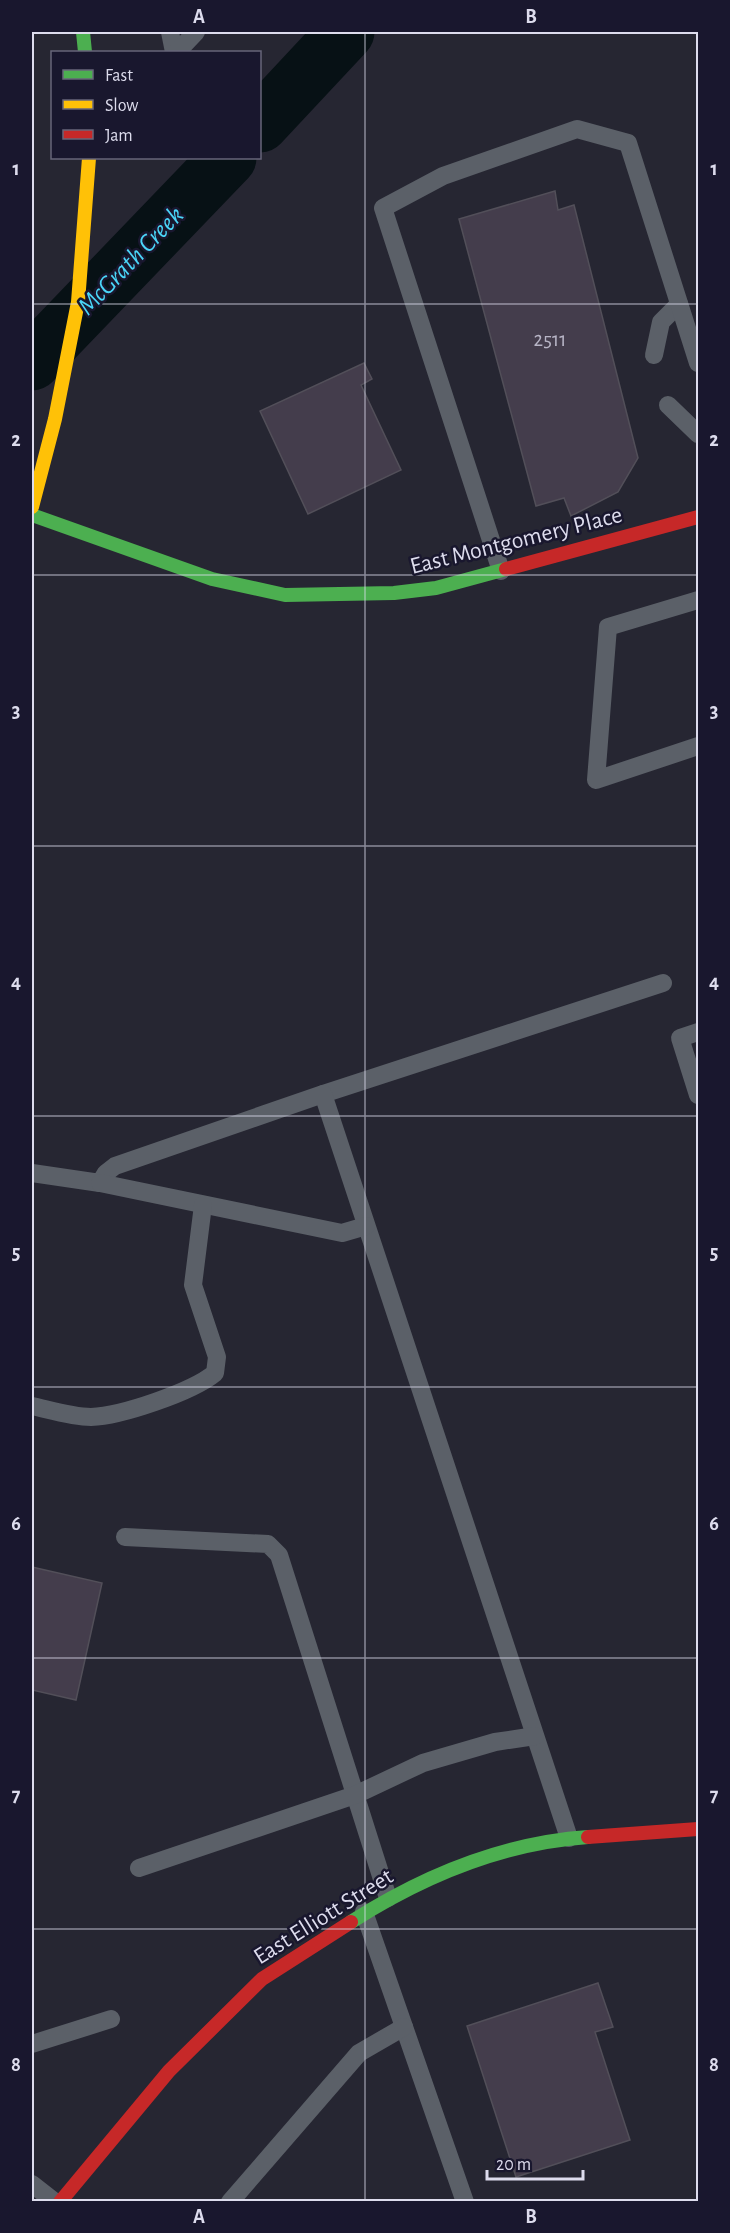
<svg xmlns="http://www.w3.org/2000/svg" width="730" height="2233" font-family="'Alegreya Sans',sans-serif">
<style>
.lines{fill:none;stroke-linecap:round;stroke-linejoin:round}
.river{stroke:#071115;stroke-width:57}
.building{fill:#443d4c;stroke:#524f59;stroke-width:1.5}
.lane{stroke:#5b6068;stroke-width:18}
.fast{stroke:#4caf50;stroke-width:14}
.slow{stroke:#ffc107;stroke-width:14}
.jam{stroke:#c62828;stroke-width:14}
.grid{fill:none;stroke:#dddced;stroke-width:1.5;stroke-opacity:0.55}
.labels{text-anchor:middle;stroke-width:5;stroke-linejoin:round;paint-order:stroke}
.number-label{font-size:21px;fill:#b7b4c5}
.street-label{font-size:24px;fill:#dddced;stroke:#19172e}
.water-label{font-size:26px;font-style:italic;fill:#4ad5f8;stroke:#19172e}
.neatline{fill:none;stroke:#dddced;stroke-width:2}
.grid-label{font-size:20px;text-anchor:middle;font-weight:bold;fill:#dddced}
</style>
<rect width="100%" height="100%" fill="#262632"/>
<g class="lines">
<g class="river">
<path d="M260 124 346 32"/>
<path d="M32 362 228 158"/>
</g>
</g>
<g class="building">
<path d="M555 191 558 210 574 205 638 458 618 492 571 516 564 498 536 506 459 219Z"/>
<path d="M364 363 372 379 361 385 401 470 308 514 260 411Z"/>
<path d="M32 1567 102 1583 76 1700 32 1690Z"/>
<path d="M598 1983 613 2027 595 2032 630 2140 516 2177 467 2026Z"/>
</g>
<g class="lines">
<g class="lane">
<path d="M170 32 174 52"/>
<path d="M177 52 196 32"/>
<path d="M654 355 661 322 679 304"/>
<path d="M668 405 698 434"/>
<path d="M501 571 383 208 443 176 577 129 628 143 698 363"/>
<path d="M698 600 608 627 596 780 698 746"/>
<path d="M698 1032 680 1038 698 1095"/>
<path d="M323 1094 663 983"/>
<path d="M32 1173 100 1183 106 1173 115 1166 323 1094 569 1838"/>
<path d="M100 1183 342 1233 366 1226"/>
<path d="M32 1406C50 1410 72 1417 91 1417 121 1416 192 1392 215 1373L217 1357 193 1285 203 1205"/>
<path d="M125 1537 268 1544 279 1555 388 1898"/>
<path d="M139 1868 355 1795 423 1763 495 1742 535 1736"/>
<path d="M364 1912 465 2202"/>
<path d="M32 2044 111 2019"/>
<path d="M32 2184 55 2202"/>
<path d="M230 2202 359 2053 404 2027"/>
</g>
<g class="fast">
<path d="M83 32 85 52"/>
<path d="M32 515 212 579 285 595 394 593 436 588 506 569"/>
<path d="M351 1922C423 1876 502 1843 588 1837"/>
</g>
<path class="slow" d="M32 507 55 419 78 302 89 158"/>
<g class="jam">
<path d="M506 569 698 517"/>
<path d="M588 1837 698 1829"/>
<path d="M60 2202 169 2071 262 1979 351 1922"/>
</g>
</g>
<path class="grid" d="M365 32V2202M32 304H698M32 575H698M32 846H698M32 1116H698M32 1387H698M32 1658H698M32 1929H698"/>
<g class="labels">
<g class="number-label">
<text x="550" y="346">2511</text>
</g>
<g class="street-label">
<text transform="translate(516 540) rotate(-14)" y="8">East Montgomery Place</text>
<text transform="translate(323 1916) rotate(-32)" y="8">East Elliott Street</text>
</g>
<g class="water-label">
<text transform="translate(130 260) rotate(-46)" y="9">McGrath Creek</text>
</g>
</g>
<rect width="730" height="2233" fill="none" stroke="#19172e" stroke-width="66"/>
<rect x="51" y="51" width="210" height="108" fill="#19172e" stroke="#67667a" stroke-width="1.5"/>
<rect x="63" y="70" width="30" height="9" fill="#4caf50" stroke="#67667a" stroke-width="1.5"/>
<text x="105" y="81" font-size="18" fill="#dddced">Fast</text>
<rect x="63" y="100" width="30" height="9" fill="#ffc107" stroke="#67667a" stroke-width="1.5"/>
<text x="105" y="111" font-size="18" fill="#dddced">Slow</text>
<rect x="63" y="130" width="30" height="9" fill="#c62828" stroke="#67667a" stroke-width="1.5"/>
<text x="105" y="141" font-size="18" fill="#dddced">Jam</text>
<path d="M487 2170v9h96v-9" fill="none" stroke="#dddced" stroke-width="3"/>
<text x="496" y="2170" font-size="18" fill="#dddced" stroke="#19172e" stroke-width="4.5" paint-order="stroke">20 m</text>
<rect x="33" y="33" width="664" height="2167" class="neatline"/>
<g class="grid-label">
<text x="199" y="23">A</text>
<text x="531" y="23">B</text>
<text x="16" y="175">1</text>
<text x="714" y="175">1</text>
<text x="16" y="446">2</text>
<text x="714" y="446">2</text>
<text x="16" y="717">3</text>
<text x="714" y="717">3</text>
<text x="16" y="988">4</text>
<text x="714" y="988">4</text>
<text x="16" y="1259">5</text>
<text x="714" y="1259">5</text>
<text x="16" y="1530">6</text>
<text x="714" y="1530">6</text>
<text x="16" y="1801">7</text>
<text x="714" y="1801">7</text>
<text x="16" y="2071">8</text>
<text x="714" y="2071">8</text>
<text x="199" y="2223">A</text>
<text x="531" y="2223">B</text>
</g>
</svg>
